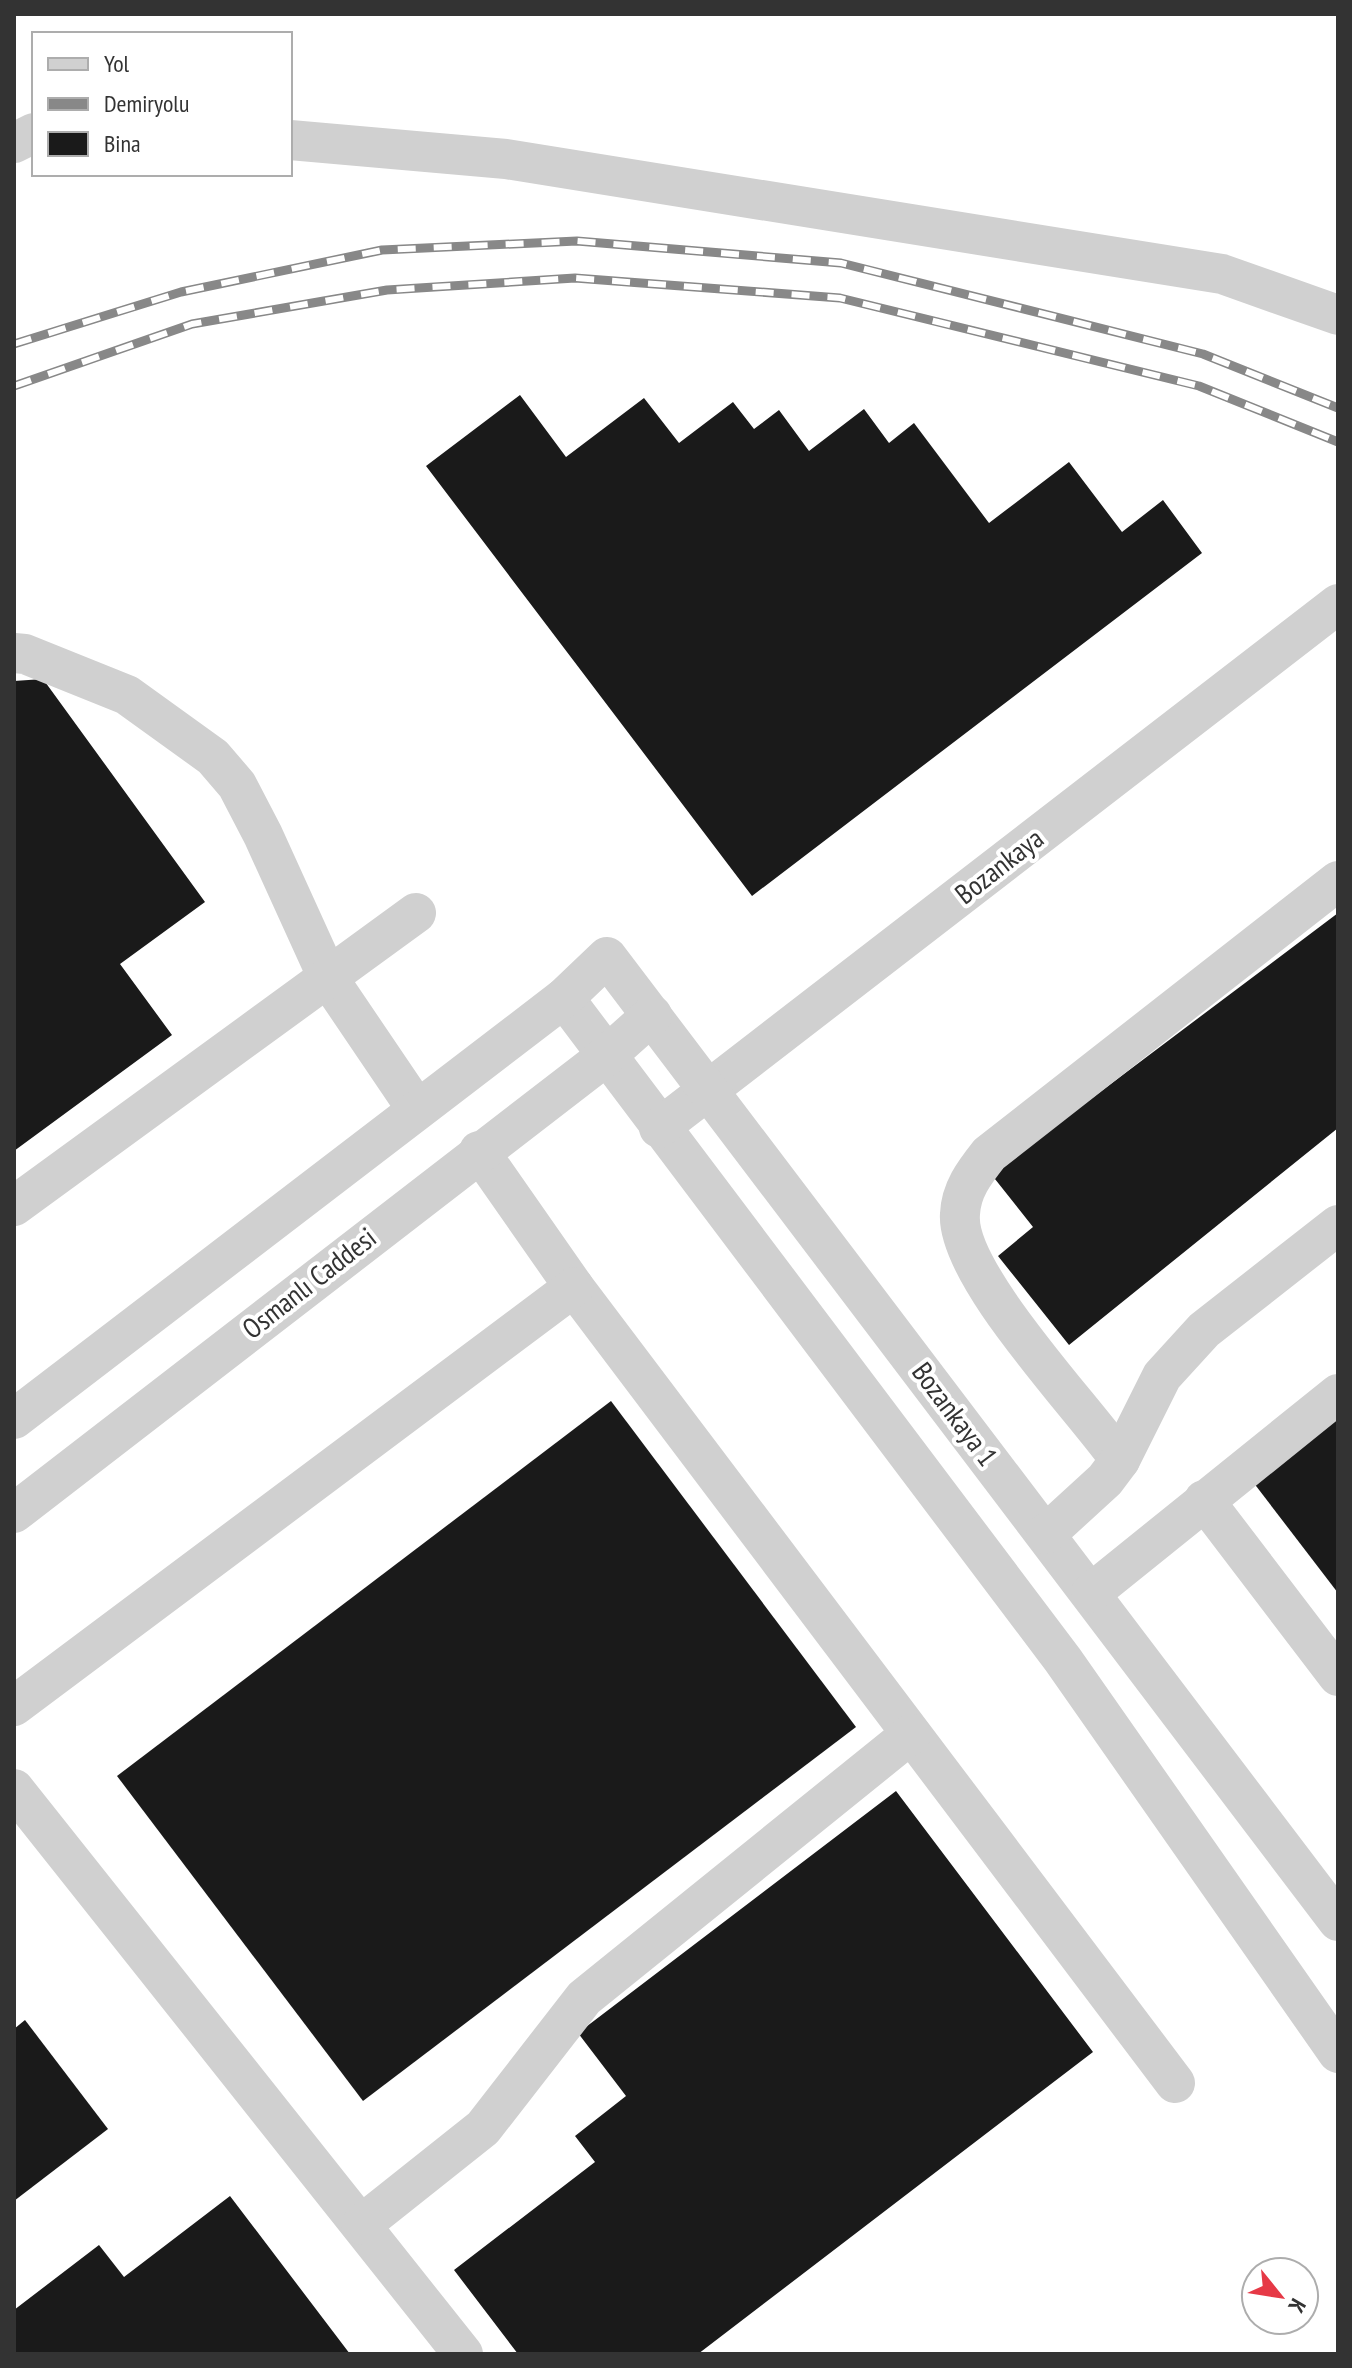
<svg xmlns="http://www.w3.org/2000/svg" width="1352" height="2368" font-family="'PT Sans Narrow',sans-serif">
<style>
.building{fill:#1a1a1a}
.lines{fill:none;stroke-linecap:round;stroke-linejoin:round}
.minor{stroke:#d0d0d0;stroke-width:40}
.rail-casing{stroke:#888;stroke-width:9}
.rail{stroke:#fff;stroke-width:6;stroke-dasharray:18;stroke-linecap:butt}
.labels{text-anchor:middle;stroke-width:8;stroke-linejoin:round;paint-order:stroke}
.street-label{font-size:28px;fill:#333;stroke:#fff}
</style>
<rect width="100%" height="100%" fill="#fff"/>
<g class="building">
<path d="M520 395 566 457 644 398 679 443 733 402 754 429 779 410 809 451 864 409 889 443 914 423 989 523 1069 462 1122 532 1163 500 1202 553 752 896 426 466Z"/>
<path d="M43 679 205 902 120 964 172 1035 14 1151V681Z"/>
<path d="M1338 913V1128L1069 1345 998 1256 1033 1227 991 1174Z"/>
<path d="M611 1401 856 1727 363 2101 117 1776Z"/>
<path d="M1338 1418V1593L1253 1482Z"/>
<path d="M896 1791 1093 2052 698 2354H518L454 2270 595 2162 575 2136 626 2096 578 2033Z"/>
<path d="M25 2020 108 2129 14 2201V2029Z"/>
<path d="M230 2196 350 2354H14V2310L99 2245 124 2277Z"/>
</g>
<g class="lines">
<g class="minor">
<path d="M290 140 506 159 1222 274 1338 315"/>
<path d="M14 143 34 133"/>
<path d="M14 653 25 654 127 695 213 757 237 785 263 835 328 978 416 1108"/>
<path d="M564 998 1063 1660 1338 2053"/>
<path d="M659 1128 1338 604"/>
<path d="M479 1151 574 1287 1175 2083"/>
<path d="M14 1206 416 913"/>
<path d="M14 1419 564 998 607 957 1338 1921"/>
<path d="M1120 1460C1083 1407 955 1274 960 1214 961 1190 974 1173 989 1154L1338 881"/>
<path d="M1204 1500 1338 1676"/>
<path d="M14 1513 605 1057 652 1015"/>
<path d="M1046 1534 1105 1480 1120 1460 1162 1376 1204 1330 1338 1225"/>
<path d="M1091 1593 1338 1394"/>
<path d="M14 1706 574 1287"/>
<path d="M14 1789 463 2354"/>
<path d="M361 2225 483 2128 584 1998 911 1734"/>
</g>
<g class="rail-casing">
<g id="rail">
<path d="M14 344 181 292 382 250 577 241 841 263 1203 354 1338 408"/>
<path d="M14 386 192 324 387 290 575 278 840 298 1199 386 1338 442"/>
</g>
</g>
<use href="#rail" class="rail"/>
</g>
<g class="labels">
<g class="street-label">
<text transform="translate(999 866) rotate(-38)" y="10">Bozankaya</text>
<text transform="translate(309 1283) rotate(-38)" y="10">Osmanlı Caddesi</text>
<text transform="translate(955 1414) rotate(53)" y="10">Bozankaya 1</text>
</g>
</g>
<rect width="1352" height="2368" fill="none" stroke="#333333" stroke-width="32"/>
<rect x="32" y="32" width="260" height="144" fill="#ffffff" stroke="#adadad" stroke-width="2"/>
<rect x="48" y="58" width="40" height="12" fill="#d0d0d0" stroke="#adadad" stroke-width="2"/>
<text x="104" y="72" font-size="24" fill="#333333">Yol</text>
<rect x="48" y="98" width="40" height="12" fill="#888888" stroke="#adadad" stroke-width="2"/>
<text x="104" y="112" font-size="24" fill="#333333">Demiryolu</text>
<rect x="48" y="132" width="40" height="24" fill="#1a1a1a" stroke="#adadad" stroke-width="2"/>
<text x="104" y="152" font-size="24" fill="#333333">Bina</text>
<g transform="translate(1280 2296) rotate(120)"><circle r="38" fill="#ffffff" stroke="#adadad" stroke-width="2"/>
<path d="M0-6L14 30L0 20L-14 30Z" fill="#e63946"/>
<text y="-12" font-size="22" font-weight="bold" text-anchor="middle" fill="#333333">K</text>
</g>
</svg>
